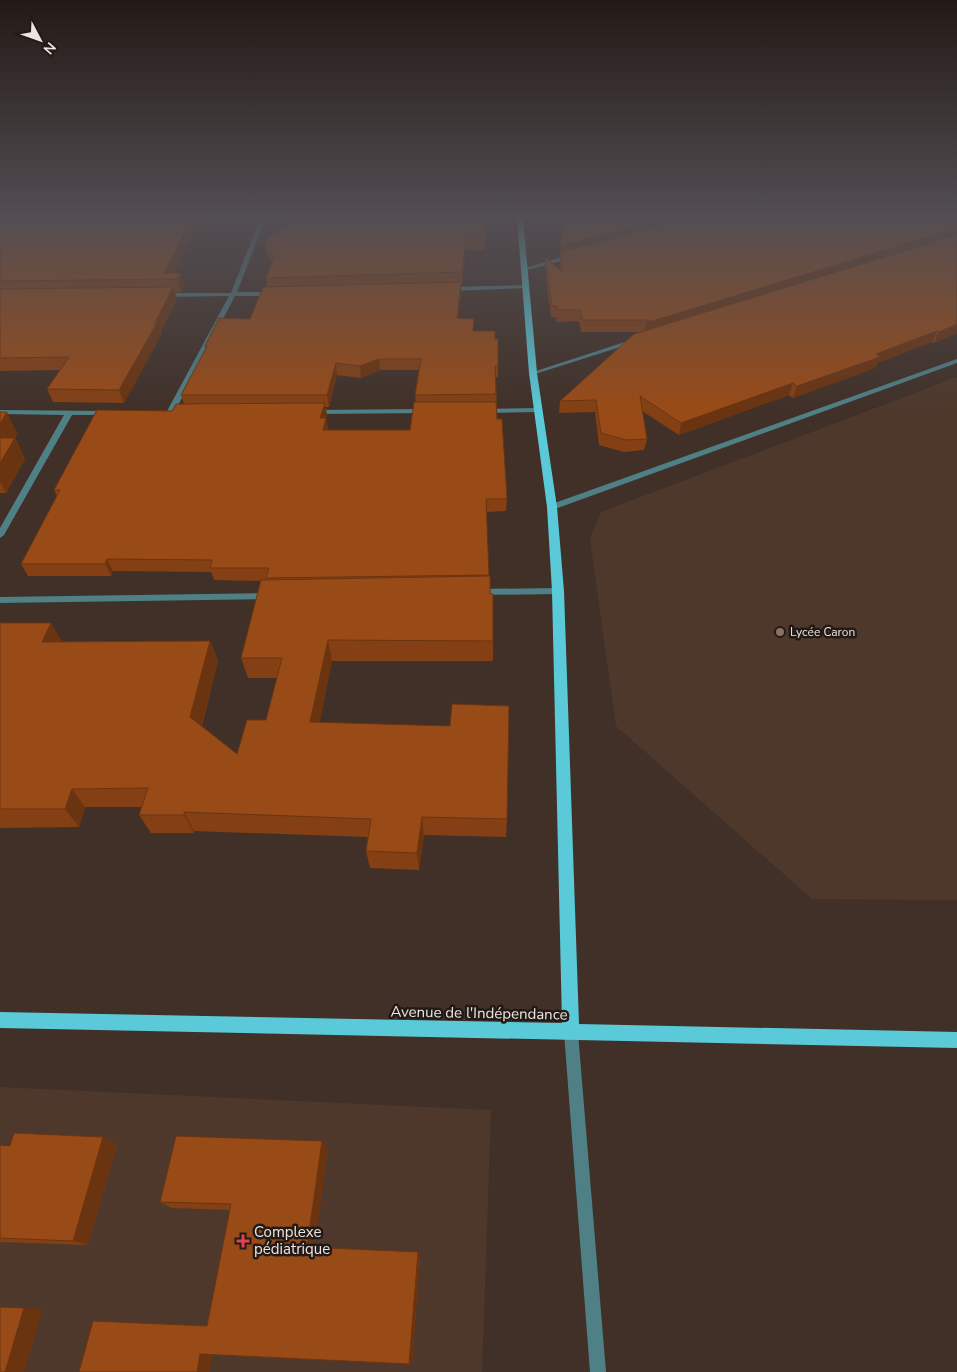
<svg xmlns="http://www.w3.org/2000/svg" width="957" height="1372" font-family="'Nunito Sans',sans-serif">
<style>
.built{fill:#4e382c}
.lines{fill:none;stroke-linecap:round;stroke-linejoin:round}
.street{fill:#4e8086;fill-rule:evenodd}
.primary{fill:#5acad8;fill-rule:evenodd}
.wall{fill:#844014;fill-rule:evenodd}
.shaded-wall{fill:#6b3410}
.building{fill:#994b17;stroke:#6b3410}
.education-dot{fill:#8d6e63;stroke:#221a16;stroke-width:2}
.health-dot{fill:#e0444e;stroke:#221a16;stroke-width:2}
.labels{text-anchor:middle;stroke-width:5;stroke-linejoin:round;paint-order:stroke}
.poi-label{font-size:12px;fill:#efe4df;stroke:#221a16;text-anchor:start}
.near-street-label{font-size:15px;fill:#efe4df;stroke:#221a16}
.near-poi-label{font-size:15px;fill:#efe4df;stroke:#221a16;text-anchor:start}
</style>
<rect width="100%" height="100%" fill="#403028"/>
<g class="built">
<path d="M957 377V900L812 899 616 726 590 539 601 512Z"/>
<path d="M0 1087 491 1110 482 1372H0Z"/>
</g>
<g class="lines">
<g class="street">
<path d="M260 218H266L237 292H272L275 294 272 296H235L174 413 167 415 166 413 229 296 164 297 161 295 164 293H231Z"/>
<path d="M573 254 576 256 575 257 524 271 521 269Z"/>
<path d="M525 285 528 287 527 288 449 291 446 289 449 287Z"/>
<path d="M634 339 636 340V342L535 374 530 373Z"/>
<path d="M957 359V363L555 509 552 510 548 507 549 505Z"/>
<path d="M538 408H541V412L484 413 480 411 484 409Z"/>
<path d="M425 409H428V413L314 414 310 412 314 410Z"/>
<path d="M0 410 107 411 111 413 107 415H72L4 535 0 538V528L64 415 0 414Z"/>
<path d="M558 588 563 591 558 594 479 595 474 592 479 589Z"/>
<path d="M269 593 274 596 269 599 0 603V597Z"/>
<path d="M571 1026 576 1028 578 1033 606 1372H590L564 1033 566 1028Z"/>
</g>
<path class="primary" d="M517 218H523L537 373 557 507 564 591 579 1024 957 1032V1048L0 1028V1012L562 1023 552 591 547 507 529 373Z"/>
</g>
<g class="wall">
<path d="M0 218H200L174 273 184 285 181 292H175L177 299 160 333 161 335 124 403 53 402 47 389 60 370 0 371Z"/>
<path d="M296 218H487L485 250H466L462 285H461V293L458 318 474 331 495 339H498V377H496L497 419 507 499 506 511 486 512 490 594H493V661H332L319 722 507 819 506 837 424 835 419 870 370 868 366 851 368 837 194 831V833H151L139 815 142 807H85L79 827 0 828V829V623H51L62 642 210 641 218 661 202 726 237 754 266 720 277 678H248L241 658 261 581 214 580 211 572 113 571 111 576H28L21 564 57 496 54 490 184 404 181 395 206 349 205 346 250 319 267 287 266 278 272 262 266 253 264 241ZM380 370H419L415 395 416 402 410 430H328L326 418 327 415 325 407H329L337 375 361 378Z"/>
<path d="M561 218H957V333L934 343 932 342 877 363 875 368 842 380 793 398 789 395 679 435 642 411 647 439 644 450 624 452 599 445 595 412 559 413 560 401 642 332H581L579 321 557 322 556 317H551L545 268V257L560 271Z"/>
<path d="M0 412 17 433 15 438 25 459 6 493H0Z"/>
<path d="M103 1137 117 1145 88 1245 0 1242V1145L10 1146Z"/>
<path d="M322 1141 328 1149 314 1248 420 1256 412 1363 409 1364 212 1355 209 1372H79L207 1326 230 1210 172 1208 160 1202Z"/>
</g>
<g class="shaded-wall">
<path d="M192 218H200L170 279 164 273Z"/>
<path d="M666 218H704L561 256V246Z"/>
<path d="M957 228V237L644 335 646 323Z"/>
<path d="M466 238V250L462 285V272Z"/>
<path d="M181 273 184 285 181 292 177 279Z"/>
<path d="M461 282V293L457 330V318Z"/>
<path d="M173 287 177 299 160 333 161 335 124 403 119 390Z"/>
<path d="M957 324V333L934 343 939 332Z"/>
<path d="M937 331 932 342 877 363 875 368 793 398 797 386 876 354Z"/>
<path d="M379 359 380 370 361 378 360 366Z"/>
<path d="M336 363 337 375 329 407 327 395Z"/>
<path d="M793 383 789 395 679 435 681 423Z"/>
<path d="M325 403 327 415 322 430 320 418Z"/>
<path d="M7 412 17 433 13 440 15 438 25 459 6 493 0 482V424Z"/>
<path d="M326 418 328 430H323Z"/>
<path d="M107 559 113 571 111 576 105 564Z"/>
<path d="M51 623 63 643 42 642Z"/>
<path d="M328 640 332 661 316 742 310 722Z"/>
<path d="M210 641 218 661 199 736 190 717Z"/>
<path d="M72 789 85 807 79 827 65 809Z"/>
<path d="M184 812 194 831V833L184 815Z"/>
<path d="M422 817 424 835 419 870 417 853Z"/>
<path d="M103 1137 117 1145 88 1245 73 1241Z"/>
<path d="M322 1141 328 1149 314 1252 307 1247Z"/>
<path d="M418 1252 420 1256 412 1363 409 1364Z"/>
<path d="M24 1308 43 1309 24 1372H5Z"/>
<path d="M200 1354H212L209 1372H197Z"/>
</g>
<g class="building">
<path d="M0 218H192L164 273H181L177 279 0 281Z"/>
<path d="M296 218H486L485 238H466L462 272 266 278 274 257 264 241Z"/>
<path d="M562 218H666L561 246Z"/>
<path d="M689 218H957V228L646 323 650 320H582L580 310H558L557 306H552L545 257 561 271V252Z"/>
<path d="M957 235V324L939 332 937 331 876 354 880 357 797 386 793 383 681 423 640 396 647 439 626 440 601 433 596 400 560 401 634 334Z"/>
<path d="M461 282 457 318 474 319 473 331H495V339H498V366H495L496 394 415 395 421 359H379L360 366 336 363 327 395H181L207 346H205L219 318 250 319 263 287Z"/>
<path d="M173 287 155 323H157L119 390 47 389 69 357 0 358V289Z"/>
<path d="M414 402H496L497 419H502L507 499H486L489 575 266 578 269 568H210L212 560 107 559 105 564H21L60 490H54L97 410 172 411 176 404 325 403 320 418H326L323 430H410Z"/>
<path d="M0 412H7L0 424Z"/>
<path d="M0 438H15L0 463Z"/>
<path d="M490 576V594H493V641L328 640 310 722 450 726 452 704 509 706 507 819 422 817 417 853 366 851 371 819 184 812V815H139L148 788 72 789 65 809H0V623H51L42 642 210 641 190 717 237 754 247 720H266L282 658H241L261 580Z"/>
<path d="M14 1133 103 1137 73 1241 0 1238V1145L10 1146Z"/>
<path d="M176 1136 322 1141 307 1247 418 1252 409 1364 200 1354 197 1372H79L93 1321 207 1326 231 1204 160 1202Z"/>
<path d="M0 1307 24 1308 5 1372H0Z"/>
</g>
<linearGradient id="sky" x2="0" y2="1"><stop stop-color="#231a16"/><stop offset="0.53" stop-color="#534e53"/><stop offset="1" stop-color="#534e53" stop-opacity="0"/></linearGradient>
<rect width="957" height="410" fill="url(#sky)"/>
<circle class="education-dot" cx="780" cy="632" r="5"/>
<path class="health-dot" d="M240.5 1233.5h5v5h5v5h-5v5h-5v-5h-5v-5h5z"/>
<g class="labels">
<g class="poi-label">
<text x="790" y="636">Lycée Caron</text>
</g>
<g class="near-street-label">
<text transform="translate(479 1013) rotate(1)" y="5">Avenue de l'Indépendance</text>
</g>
<g class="near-poi-label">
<text x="254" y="1237">Complexe<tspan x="254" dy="17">pédiatrique</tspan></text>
</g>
</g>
<g transform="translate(40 40) rotate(131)" stroke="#221a16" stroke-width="4" paint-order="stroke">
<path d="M0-4L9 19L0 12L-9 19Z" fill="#efe4df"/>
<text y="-8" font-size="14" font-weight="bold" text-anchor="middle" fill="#efe4df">N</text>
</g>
</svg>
